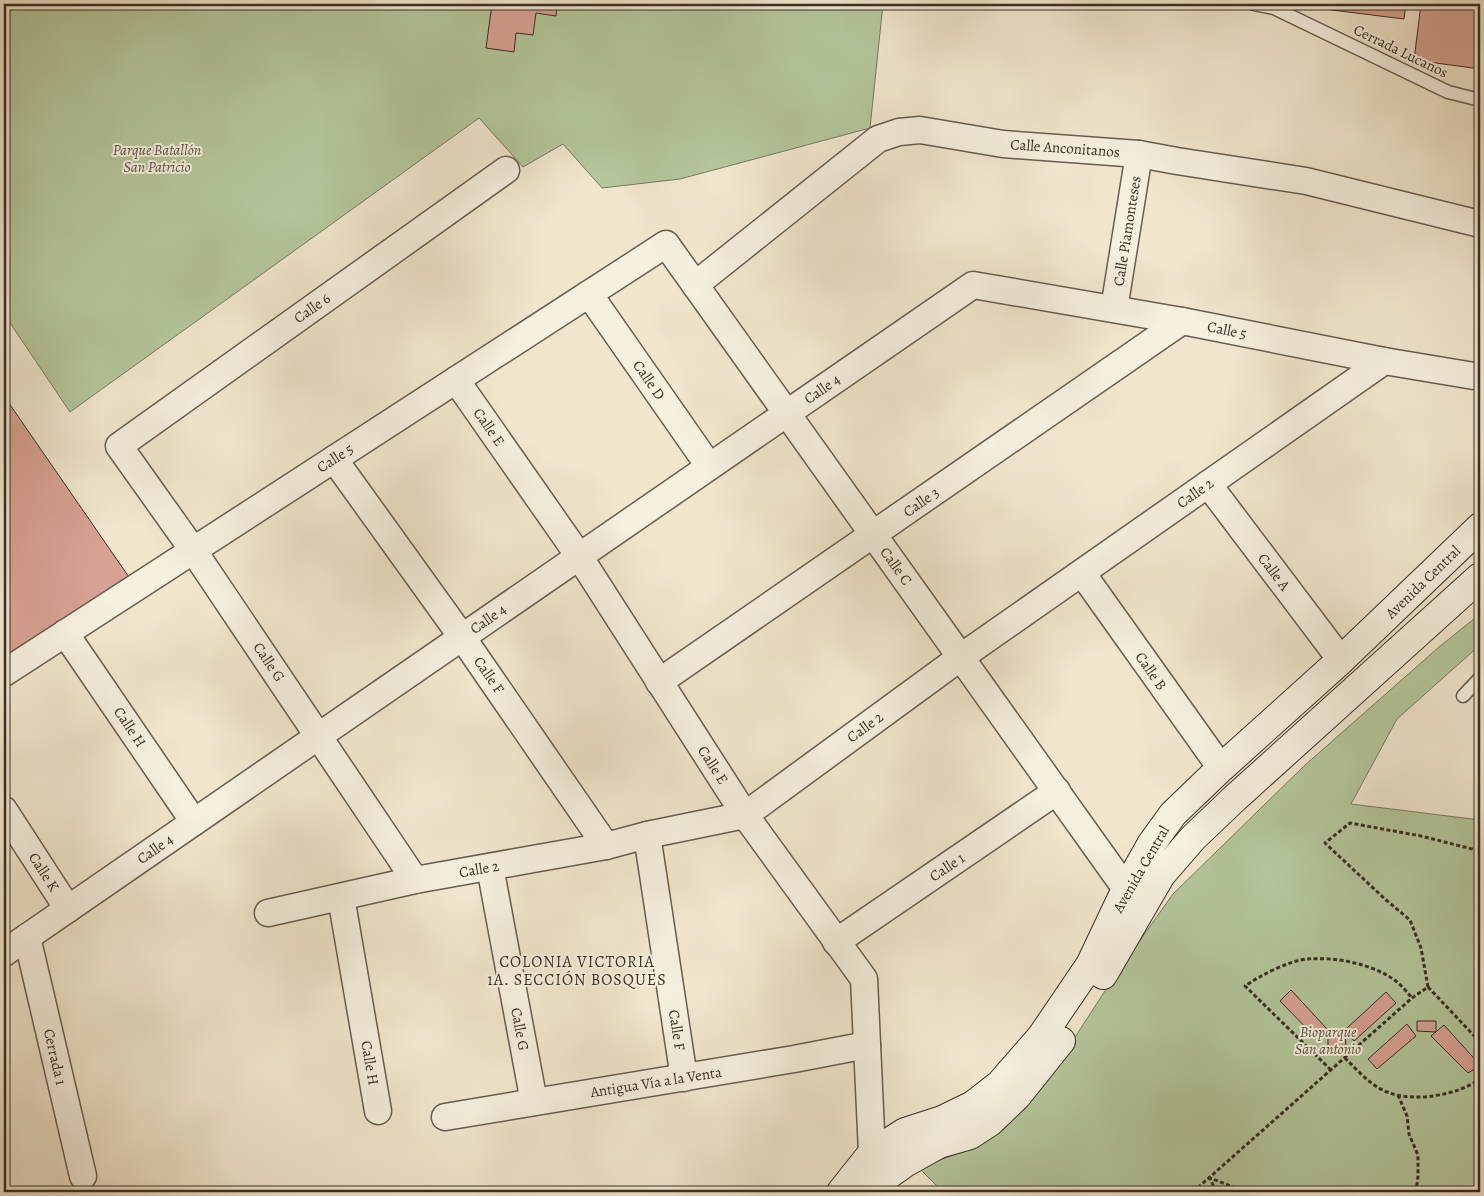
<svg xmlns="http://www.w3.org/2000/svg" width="1484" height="1196" font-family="Alegreya,serif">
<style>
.green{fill:#b4c69c;stroke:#767a61}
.building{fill:#d7a193;stroke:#392f26}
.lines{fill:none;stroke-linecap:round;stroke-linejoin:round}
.lane-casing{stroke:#675d50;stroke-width:15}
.street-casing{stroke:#675d50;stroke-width:29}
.secondary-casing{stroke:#392f26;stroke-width:30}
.path{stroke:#392f26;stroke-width:3;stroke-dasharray:4 2.5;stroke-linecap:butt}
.lane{stroke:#f5efde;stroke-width:12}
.street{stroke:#f5efde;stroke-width:26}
.secondary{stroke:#f5efde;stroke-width:28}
.labels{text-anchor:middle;stroke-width:4;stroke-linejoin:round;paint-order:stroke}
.street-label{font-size:15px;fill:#392f26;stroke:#f5efde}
.park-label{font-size:15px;font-style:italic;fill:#585544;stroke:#f5efde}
.neighbourhood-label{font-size:16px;letter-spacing:1px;fill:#392f26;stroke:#f5efde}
</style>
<rect width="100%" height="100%" fill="#f0e6cd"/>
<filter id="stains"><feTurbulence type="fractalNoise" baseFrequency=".004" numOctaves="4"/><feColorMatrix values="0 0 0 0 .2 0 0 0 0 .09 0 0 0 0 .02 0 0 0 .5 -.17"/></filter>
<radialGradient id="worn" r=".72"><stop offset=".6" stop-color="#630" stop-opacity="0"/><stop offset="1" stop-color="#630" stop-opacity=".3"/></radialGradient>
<g class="green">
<path d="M4 4H883L870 128 680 179 602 188 563 144 523 167 479 118 70 412 4 314Z"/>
<path d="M1480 614V645L1397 719 1351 804 1480 820V1192H943L919 1168 967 1150 999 1133 1042 1088 1116 974 1173 894 1304 766 1439 647Z"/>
</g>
<g class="building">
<path d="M492 4H557L556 16 536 13 533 35 516 33 514 52 486 48Z"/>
<path d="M1316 4H1406L1404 19 1316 8Z"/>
<path d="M1421 4H1480V69L1414 60Z"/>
<path d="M4 396 131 580 4 667Z"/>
<path d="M1291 990 1327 1029 1316 1038 1280 1001Z"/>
<path d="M1386 992 1396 1003 1354 1041 1345 1030Z"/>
<path d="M1417 1021H1436V1032L1417 1031Z"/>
<path d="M1407 1024 1416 1036 1377 1069 1368 1059Z"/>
<path d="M1444 1025 1480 1065V1066L1468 1073 1431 1036Z"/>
<path d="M1345 1032 1346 1046H1328V1033Z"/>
</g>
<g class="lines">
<g class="lane-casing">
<g id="lane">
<path d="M1254 4 1274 8 1448 92 1480 100"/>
<path d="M1463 696 1480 678"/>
</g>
</g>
<g class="street-casing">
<g id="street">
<path d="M695 285 878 139 899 132 920 130 1003 144 1139 154 1177 161 1306 181 1480 224"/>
<path d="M589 294 709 466"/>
<path d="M1114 309 1139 154"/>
<path d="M456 380 579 556 745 815 864 979 872 1153 883 1168"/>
<path d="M334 459 462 637 606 846"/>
<path d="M1208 484 1341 660"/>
<path d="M1082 573 1221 768"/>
<path d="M65 633 194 822"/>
<path d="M4 673 666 244 1126 889"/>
<path d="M659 682 1182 321"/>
<path d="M4 810 68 909"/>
<path d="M647 835 684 1078"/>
<path d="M490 867 534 1102"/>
<path d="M415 880 193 550 119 446 506 170"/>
<path d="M341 897 378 1111"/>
<path d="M268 913 415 880 606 846 647 835 745 815 961 657 1384 361"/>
<path d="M27 937 83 1176"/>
<path d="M836 942 1057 791"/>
<path d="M4 953 973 285 1182 321 1384 361 1480 377"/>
<path d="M445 1117 794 1059 867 1045"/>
</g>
</g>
<g class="secondary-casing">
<g id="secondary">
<path d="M1103 975 1161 875 1193 838 1235 798 1480 577"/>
<path d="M841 1192 872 1153 905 1132 942 1120 973 1105 1000 1084 1041 1037 1090 965 1126 889 1152 843 1173 814 1221 768 1341 660 1480 527"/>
<path d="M864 1192 905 1163 939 1144 970 1135 990 1122 1017 1096 1061 1041"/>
</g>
</g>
<g class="path">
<path d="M1428 987 1421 948 1410 920 1386 900 1325 843 1350 823 1421 836 1480 851"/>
<path d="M1345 1058C1357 1070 1371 1086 1387 1092 1414 1103 1458 1095 1480 1079"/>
<path d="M1331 1070 1245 986C1259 976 1290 960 1308 959 1335 957 1367 963 1390 977 1399 982 1406 991 1412 998"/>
<path d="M1398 1095 1407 1116 1409 1134 1418 1155V1176L1416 1192"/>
<path d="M1193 1192 1412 998 1428 987 1480 1042"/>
<path d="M1216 1192 1210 1178 1236 1188 1298 1192"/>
</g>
<use href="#lane" class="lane"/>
<use href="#street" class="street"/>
<use href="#secondary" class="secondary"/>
</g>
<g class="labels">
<g class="street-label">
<text transform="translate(1401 51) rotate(26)" y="5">Cerrada Lucanos</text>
<text transform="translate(1065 148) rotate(4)" y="5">Calle Anconitanos</text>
<text transform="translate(1127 231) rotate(-81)" y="5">Calle Piamonteses</text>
<text transform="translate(312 308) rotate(-35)" y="5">Calle 6</text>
<text transform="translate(1227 330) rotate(11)" y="5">Calle 5</text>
<text transform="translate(649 380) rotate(55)" y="5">Calle D</text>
<text transform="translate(822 389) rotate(-35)" y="5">Calle 4</text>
<text transform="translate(489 427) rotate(55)" y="5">Calle E</text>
<text transform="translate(335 458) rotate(-33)" y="5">Calle 5</text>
<text transform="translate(1195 493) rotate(-35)" y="5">Calle 2</text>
<text transform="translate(921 502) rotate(-35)" y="5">Calle 3</text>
<text transform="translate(896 566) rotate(54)" y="5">Calle C</text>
<text transform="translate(1274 572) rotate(53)" y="5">Calle A</text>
<text transform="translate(1423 582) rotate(-44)" y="5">Avenida Central</text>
<text transform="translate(488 619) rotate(-35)" y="5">Calle 4</text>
<text transform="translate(269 662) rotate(56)" y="5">Calle G</text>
<text transform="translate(1151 671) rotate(55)" y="5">Calle B</text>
<text transform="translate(489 675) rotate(55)" y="5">Calle F</text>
<text transform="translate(130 727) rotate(56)" y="5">Calle H</text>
<text transform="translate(865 727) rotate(-36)" y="5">Calle 2</text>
<text transform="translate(713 765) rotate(57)" y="5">Calle E</text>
<text transform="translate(155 849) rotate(-35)" y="5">Calle 4</text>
<text transform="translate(947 867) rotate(-34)" y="5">Calle 1</text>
<text transform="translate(479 869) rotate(-10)" y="5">Calle 2</text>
<text transform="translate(1141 869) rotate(-60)" y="5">Avenida Central</text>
<text transform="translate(44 872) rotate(57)" y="5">Calle K</text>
<text transform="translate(520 1029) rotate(79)" y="5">Calle G</text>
<text transform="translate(677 1030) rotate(81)" y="5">Calle F</text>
<text transform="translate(55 1057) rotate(77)" y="5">Cerrada 1</text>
<text transform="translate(370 1063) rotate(80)" y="5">Calle H</text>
<text transform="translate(656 1082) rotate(-9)" y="5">Antigua Vía a la Venta</text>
</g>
<g class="park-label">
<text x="157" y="155">Parque Batallón<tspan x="157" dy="17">San Patricio</tspan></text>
<text x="1328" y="1037">Bioparque<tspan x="1328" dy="17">San antonio</tspan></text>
</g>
<g class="neighbourhood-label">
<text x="577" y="967">COLONIA VICTORIA<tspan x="577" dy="18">1A. SECCIÓN BOSQUES</tspan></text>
</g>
</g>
<rect width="1484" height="1196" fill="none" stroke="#f0e6cd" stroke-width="20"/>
<rect x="5" y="5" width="1474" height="1186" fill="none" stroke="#392f26" stroke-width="2.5"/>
<rect x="10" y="10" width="1464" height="1176" fill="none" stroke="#392f26"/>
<rect width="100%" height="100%" filter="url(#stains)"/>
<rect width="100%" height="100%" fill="url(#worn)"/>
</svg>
